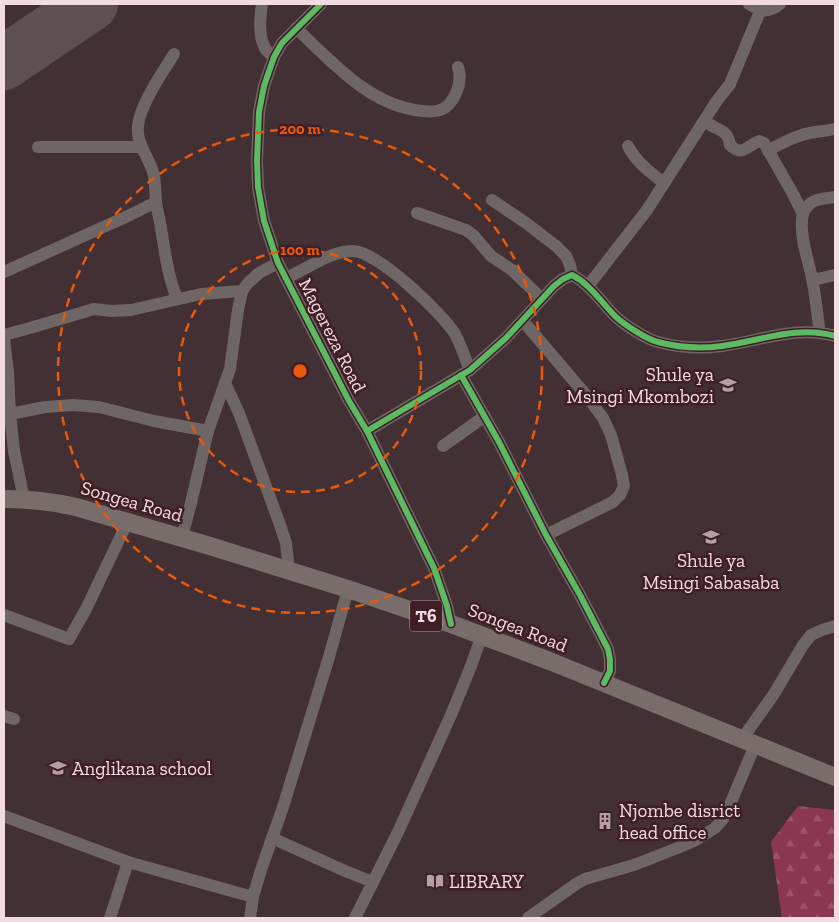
<svg xmlns="http://www.w3.org/2000/svg" width="839" height="922" font-family="'Zilla Slab',serif">
<style>
.forest{fill:url(#forest-firs)}
.lines{fill:none;stroke-linecap:round;stroke-linejoin:round}
.runway{stroke:#5e5052;stroke-width:54}
.minor{stroke:#6e6664;stroke-width:12}
.highway{stroke:#786d6a;stroke-width:18}
.cycleway-casing{stroke:#3f1e26;stroke-width:9}
.cycleway{stroke:#5cba63;stroke-width:6}
.ring{fill:none;stroke:#e8590c;stroke-width:2.5;stroke-dasharray:9 6}
.labels{text-anchor:middle;stroke-width:5;stroke-linejoin:round;paint-order:stroke}
.shield{fill:#3f1e26;stroke:#bda3a8;stroke-width:1}
.shield-label{font-size:18px;font-weight:bold;fill:#f3dce0}
.street-label{font-size:19px;fill:#f3dce0;stroke:#3f1e26}
.poi-label{font-size:19px;fill:#f3dce0;stroke:#3f1e26;text-anchor:start}
.centre{fill:#e8590c;stroke:#3f1e26;stroke-width:2.5}
.ring-label{font-size:15px;text-anchor:middle;font-weight:bold;fill:#e8590c;stroke:#3f1e26;stroke-width:5;stroke-linejoin:round;paint-order:stroke}
</style>
<defs>
<pattern id="forest-firs" width="22" height="20" patternUnits="userSpaceOnUse" patternTransform="scale(1.25)"><rect width="22" height="20" fill="#8b374f"/><path d="M5 1l3.5 6h-7zM16 11l3.5 6h-7z" fill="#9c5368"/></pattern>
</defs>
<rect width="100%" height="100%" fill="#423034"/>
<path class="forest" d="M798 806 835 810V918H782L771 842Z"/>
<g class="lines">
<path class="runway" d="M4 63 91 4"/>
<g class="minor">
<path d="M262 4C260 17 258 36 265 48 267 52 271 54 274 57"/>
<path d="M321 4 282 43 274 57 264 86 259 112 257 161 258 187 264 221 278 263 349 401 367 431 434 568 447 606 451 624"/>
<path d="M749 4C761 11 768 14 780 4"/>
<path d="M296 28C332 62 370 106 422 111 433 112 443 112 450 103 458 93 462 79 458 67"/>
<path d="M174 54C162 73 140 105 138 126 136 143 148 156 153 172 156 182 155 192 156 202 157 211 160 220 161 228 165 253 168 276 177 299"/>
<path d="M705 121C716 131 728 128 730 145 742 157 747 146 759 141L764 143 793 194 803 214"/>
<path d="M628 146C636 162 651 173 664 183"/>
<path d="M38 147H142"/>
<path d="M768 151C779 144 798 135 810 133 819 131 827 131 835 129"/>
<path d="M492 200 526 223 556 246 566 256 570 265 572 275"/>
<path d="M417 213 466 230 473 235 491 256 512 270 542 299"/>
<path d="M4 272 130 215 156 202"/>
<path d="M286 278C307 269 330 251 353 251 377 251 442 313 455 334 461 345 465 358 470 370"/>
<path d="M813 280 835 275"/>
<path d="M588 286 647 210 716 102 730 84 763 4"/>
<path d="M523 321 586 395 603 418 611 435 622 475 624 486 620 495 613 502 546 535"/>
<path d="M820 333C817 315 816 296 812 279 809 262 800 238 802 221 802 216 803 211 807 207 813 198 825 199 835 197"/>
<path d="M4 335 30 328 94 309 112 311 131 310 201 294 242 291"/>
<path d="M4 339 8 372 10 414 14 451 24 499"/>
<path d="M461 375 499 442 546 535 580 595 608 649 610 660V671L604 683"/>
<path d="M225 383 239 413 279 522 286 543 289 570"/>
<path d="M10 414 45 407 73 405 99 407 154 421 208 431"/>
<path d="M367 431 470 370 506 338 554 286 563 279 572 275C590 284 601 302 616 317 625 325 646 339 658 342 680 348 700 349 722 346 760 341 797 325 835 336"/>
<path d="M443 446 485 416"/>
<path d="M182 537 190 507 208 431 230 369 238 310 242 291 248 283 259 273 278 263"/>
<path d="M4 615 69 639 86 609 128 521"/>
<path d="M4 716 14 719"/>
<path d="M742 739 774 694 803 645 811 635 822 630 835 626"/>
<path d="M4 816 128 862 253 897"/>
<path d="M272 838 345 871 373 882"/>
<path d="M110 918 128 862"/>
<path d="M250 918 253 897 261 870 283 807 329 657 348 589"/>
<path d="M355 918 398 832 451 715 471 666 482 635"/>
<path d="M528 918 576 884 585 879 634 865 675 849 696 840 715 828 723 819 729 807 755 745"/>
</g>
<path class="highway" d="M4 499C30 499 50 501 76 507L210 546 348 589 451 624 552 662 835 777"/>
<g class="cycleway-casing">
<g id="cycleway">
<path d="M321 4 282 43 274 57 264 86 259 112 257 161 258 187 264 221 278 263 349 401 367 431 434 568 447 606 451 624"/>
<path d="M461 375 499 442 546 535 580 595 608 649 610 660V671L604 683"/>
<path d="M367 431 470 370 506 338 554 286 563 279 572 275C590 284 601 302 616 317 625 325 646 339 658 342 680 348 700 349 722 346 760 341 797 325 835 336"/>
</g>
</g>
<use href="#cycleway" class="cycleway"/>
</g>
<g class="ring">
<circle cx="300" cy="371" r="121"/>
<circle cx="300" cy="371" r="242"/>
</g>
<defs>
<g id="school-bare" transform="scale(1.35)"><path d="M0-5L7-2L0 1L-7-2ZM-4 1L0 2.5L4 1V4Q0 6-4 4Z" fill="#b5a0a4" stroke="#3f1e26" stroke-width="2.5" paint-order="stroke"/></g>
<g id="building-bare" transform="scale(1.35)"><path d="M-4-6H4V6H1V3H-1V6H-4ZM-2.5-4.3h1.7v1.8h-1.7ZM.8-4.3h1.7v1.8H.8ZM-2.5-1h1.7V.8h-1.7ZM.8-1h1.7V.8H.8Z" fill="#b5a0a4" stroke="#3f1e26" stroke-width="2.5" paint-order="stroke"/></g>
<g id="library-bare" transform="scale(1.35)"><path d="M-6-4Q-3-5.5-.7-3.5V5Q-3 3-6 4ZM6-4Q3-5.5 .7-3.5V5Q3 3 6 4Z" fill="#b5a0a4" stroke="#3f1e26" stroke-width="2.5" paint-order="stroke"/></g>
</defs>
<g fill-rule="evenodd">
<use href="#school-bare" x="728" y="385"/>
<use href="#school-bare" x="711" y="537"/>
<use href="#school-bare" x="58" y="768"/>
<use href="#building-bare" x="605" y="821"/>
<use href="#library-bare" x="435" y="881"/>
</g>
<g class="labels">
<rect class="shield" x="410" y="600.5" width="32" height="31" rx="4"/>
<g class="shield-label">
<text x="426" y="622">T6</text>
</g>
<g class="street-label">
<text transform="translate(333 335) rotate(63)" y="7">Magereza Road</text>
<text transform="translate(132 501) rotate(16)" y="7">Songea Road</text>
<text transform="translate(518 627) rotate(21)" y="7">Songea Road</text>
</g>
<g class="poi-label">
<text x="714" y="381" text-anchor="end">Shule ya<tspan x="714" dy="22">Msingi Mkombozi</tspan></text>
<text x="711" y="567" text-anchor="middle">Shule ya<tspan x="711" dy="22">Msingi Sabasaba</tspan></text>
<text x="72" y="775">Anglikana school</text>
<text x="619" y="817">Njombe disrict<tspan x="619" dy="22">head office</tspan></text>
<text x="449" y="888">LIBRARY</text>
</g>
</g>
<circle cx="300" cy="371" r="8" class="centre"/>
<g class="ring-label">
<text x="300" y="134">200 m</text>
<text x="300" y="255">100 m</text>
</g>
<rect width="839" height="922" fill="none" stroke="#f3dce0" stroke-width="10"/>
</svg>
